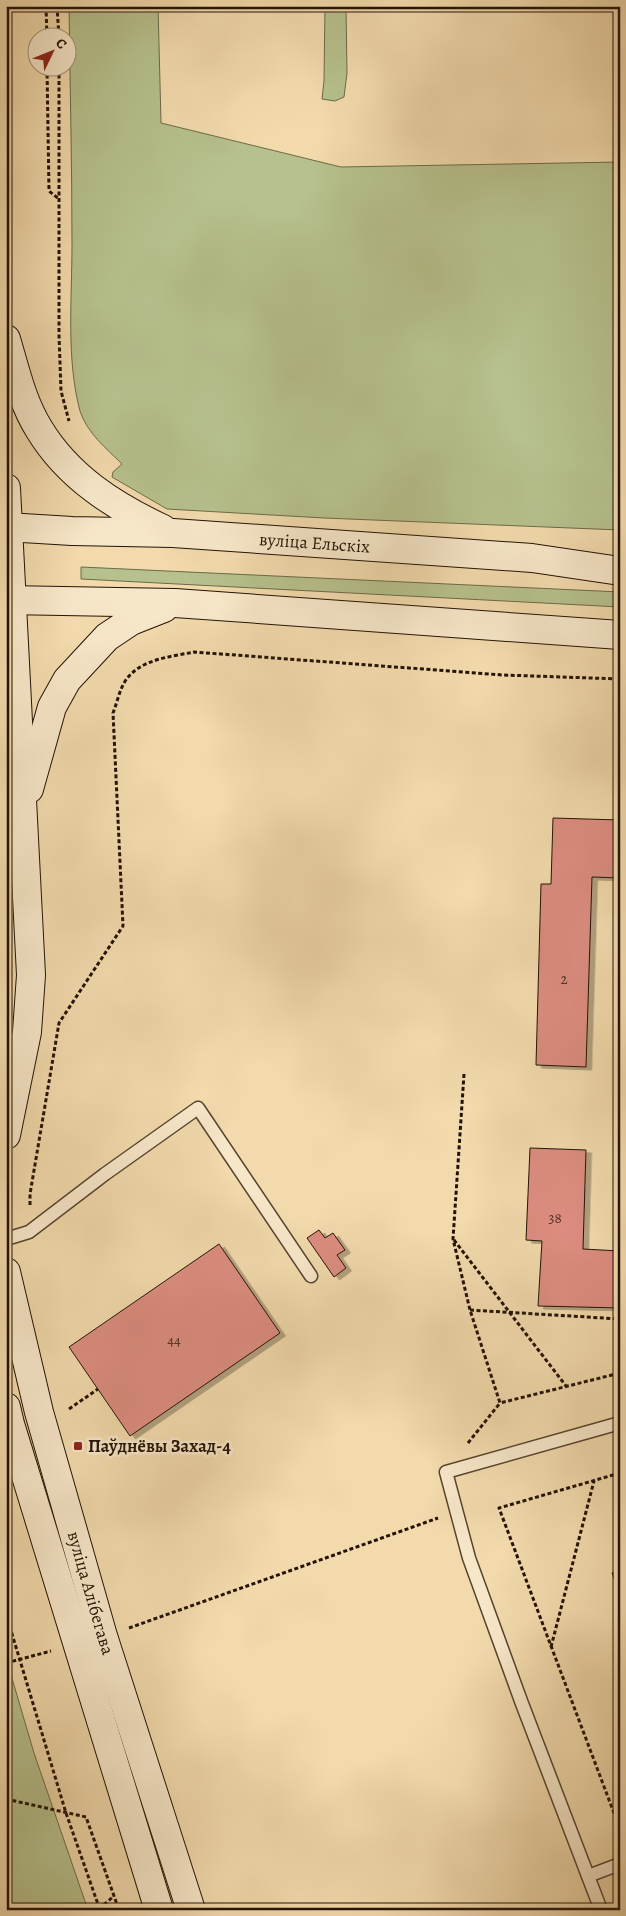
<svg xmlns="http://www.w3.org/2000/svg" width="626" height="1916" font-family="Alegreya,serif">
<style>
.green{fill:#b6c18d;stroke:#6c6a49}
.building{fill:#dd8d81;stroke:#231205;filter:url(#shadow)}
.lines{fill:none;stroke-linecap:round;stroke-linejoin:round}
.lane-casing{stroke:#57442f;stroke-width:15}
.secondary-casing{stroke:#231205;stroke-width:30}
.path{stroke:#231205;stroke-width:3;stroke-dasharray:4 2.5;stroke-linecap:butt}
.lane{stroke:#f7e7c9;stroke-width:12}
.secondary{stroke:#f7e7c9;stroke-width:28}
.poi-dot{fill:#8f2418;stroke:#f7e7c9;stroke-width:2}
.labels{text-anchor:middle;stroke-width:5;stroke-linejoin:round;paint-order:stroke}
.number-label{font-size:15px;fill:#523124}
.street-label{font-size:18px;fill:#231205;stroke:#f7e7c9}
.poi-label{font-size:18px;font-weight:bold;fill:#231205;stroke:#f7e7c9;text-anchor:start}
</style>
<defs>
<filter id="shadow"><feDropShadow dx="5.5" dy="3" stdDeviation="0" flood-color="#0004"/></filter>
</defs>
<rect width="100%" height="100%" fill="#f2daac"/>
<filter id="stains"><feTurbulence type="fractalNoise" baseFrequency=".004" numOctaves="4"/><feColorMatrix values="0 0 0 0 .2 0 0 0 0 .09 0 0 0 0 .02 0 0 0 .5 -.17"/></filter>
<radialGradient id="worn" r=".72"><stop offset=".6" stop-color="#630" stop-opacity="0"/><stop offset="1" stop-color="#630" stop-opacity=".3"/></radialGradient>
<g class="green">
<path d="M69 6H158L161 123 341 167 620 162V530L324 518 167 509 112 477 113 472 122 464C106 448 87 433 80 411 66 359 72 298 72 245 72 165 70 86 69 6Z"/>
<path d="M325 6H346L347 73 344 97 335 101 322 99 324 81Z"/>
<path d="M81 567 620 592V607L81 579Z"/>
<path d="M6 1658 34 1753 88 1910H6Z"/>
</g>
<g class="building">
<path d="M553 818 620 820V878L592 877 586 1067 536 1065 541 884H551Z"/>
<path d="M530 1148 586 1150 583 1249 620 1251V1308L538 1306 542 1241 526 1240Z"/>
<path d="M319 1230 325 1238 333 1233 345 1250 337 1255 346 1268 334 1277 307 1238Z"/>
<path d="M219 1244 280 1333 130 1436 69 1347Z"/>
<path d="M620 1570V1593L612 1573Z"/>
</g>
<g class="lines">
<g class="lane-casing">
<g id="lane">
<path d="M6 1239 29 1232 105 1174 198 1108 311 1276"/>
<path d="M588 1876 620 1864"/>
<path d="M601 1910 521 1701 469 1558 446 1472 620 1423"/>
</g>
</g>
<g class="secondary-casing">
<g id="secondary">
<path d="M6 339C15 369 22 402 39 429 68 477 114 506 163 529"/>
<path d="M6 488 31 975 27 1032 6 1135"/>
<path id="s1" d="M6 527 72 531 173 533 532 558 620 571"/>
<path d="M6 600 175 603 620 635"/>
<path d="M29 789 52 707 67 680 107 637 131 621 164 608"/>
<path id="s2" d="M6 1272 39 1412 103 1636 191 1910"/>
<path d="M6 1407 10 1424 159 1910"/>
</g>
</g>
<g class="path">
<path d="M46 6 47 38"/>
<path d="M57 6 59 38"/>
<path d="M47 68 49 191 59 199"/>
<path d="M59 68V335L61 391 69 421"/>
<path d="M464 1074 453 1239 470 1310 500 1403 620 1373"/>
<path d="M30 1205V1194L59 1023 123 926 113 713C117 703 119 692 124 683 138 659 170 657 194 652L503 675 620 679"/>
<path d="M454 1240 566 1386"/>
<path d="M470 1310 620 1319"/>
<path d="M69 1409 98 1389"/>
<path d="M468 1443 500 1403"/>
<path d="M620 1473 499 1508 620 1829"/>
<path d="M6 1614 66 1813 100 1910"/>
<path d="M129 1628 438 1518"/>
<path d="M551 1647 594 1481"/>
<path d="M6 1663 51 1651"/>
<path d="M6 1799 86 1817 119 1910"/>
<path d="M99 1909 114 1896"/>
</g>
<use href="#lane" class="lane"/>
<use href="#secondary" class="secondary"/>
</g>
<rect class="poi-dot" x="73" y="1441" width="10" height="10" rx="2.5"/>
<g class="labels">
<g class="number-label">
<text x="564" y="984">2</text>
<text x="555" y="1223">38</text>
<text x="174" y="1345">44</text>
</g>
<g class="street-label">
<text dy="6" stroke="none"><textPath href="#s1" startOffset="309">вуліца Ельскіх</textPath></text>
<text dy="6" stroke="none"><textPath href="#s2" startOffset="332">вуліца Алібегава</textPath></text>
</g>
<g class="poi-label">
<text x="88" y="1452">Паўднёвы Захад-4</text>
</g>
</g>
<rect width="626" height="1916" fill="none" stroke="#f2daac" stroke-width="25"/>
<rect x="8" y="8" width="611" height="1901" fill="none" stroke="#231205" stroke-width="2.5"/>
<rect x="12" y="12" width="601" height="1891" fill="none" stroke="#231205"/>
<g transform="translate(52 52) rotate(47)"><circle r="24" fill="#f7e7c9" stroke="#a2927b"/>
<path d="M0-4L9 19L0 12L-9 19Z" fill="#8f2418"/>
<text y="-8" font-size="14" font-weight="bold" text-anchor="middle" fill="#231205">С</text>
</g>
<rect width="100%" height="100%" filter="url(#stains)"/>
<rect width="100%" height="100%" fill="url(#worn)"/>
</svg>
